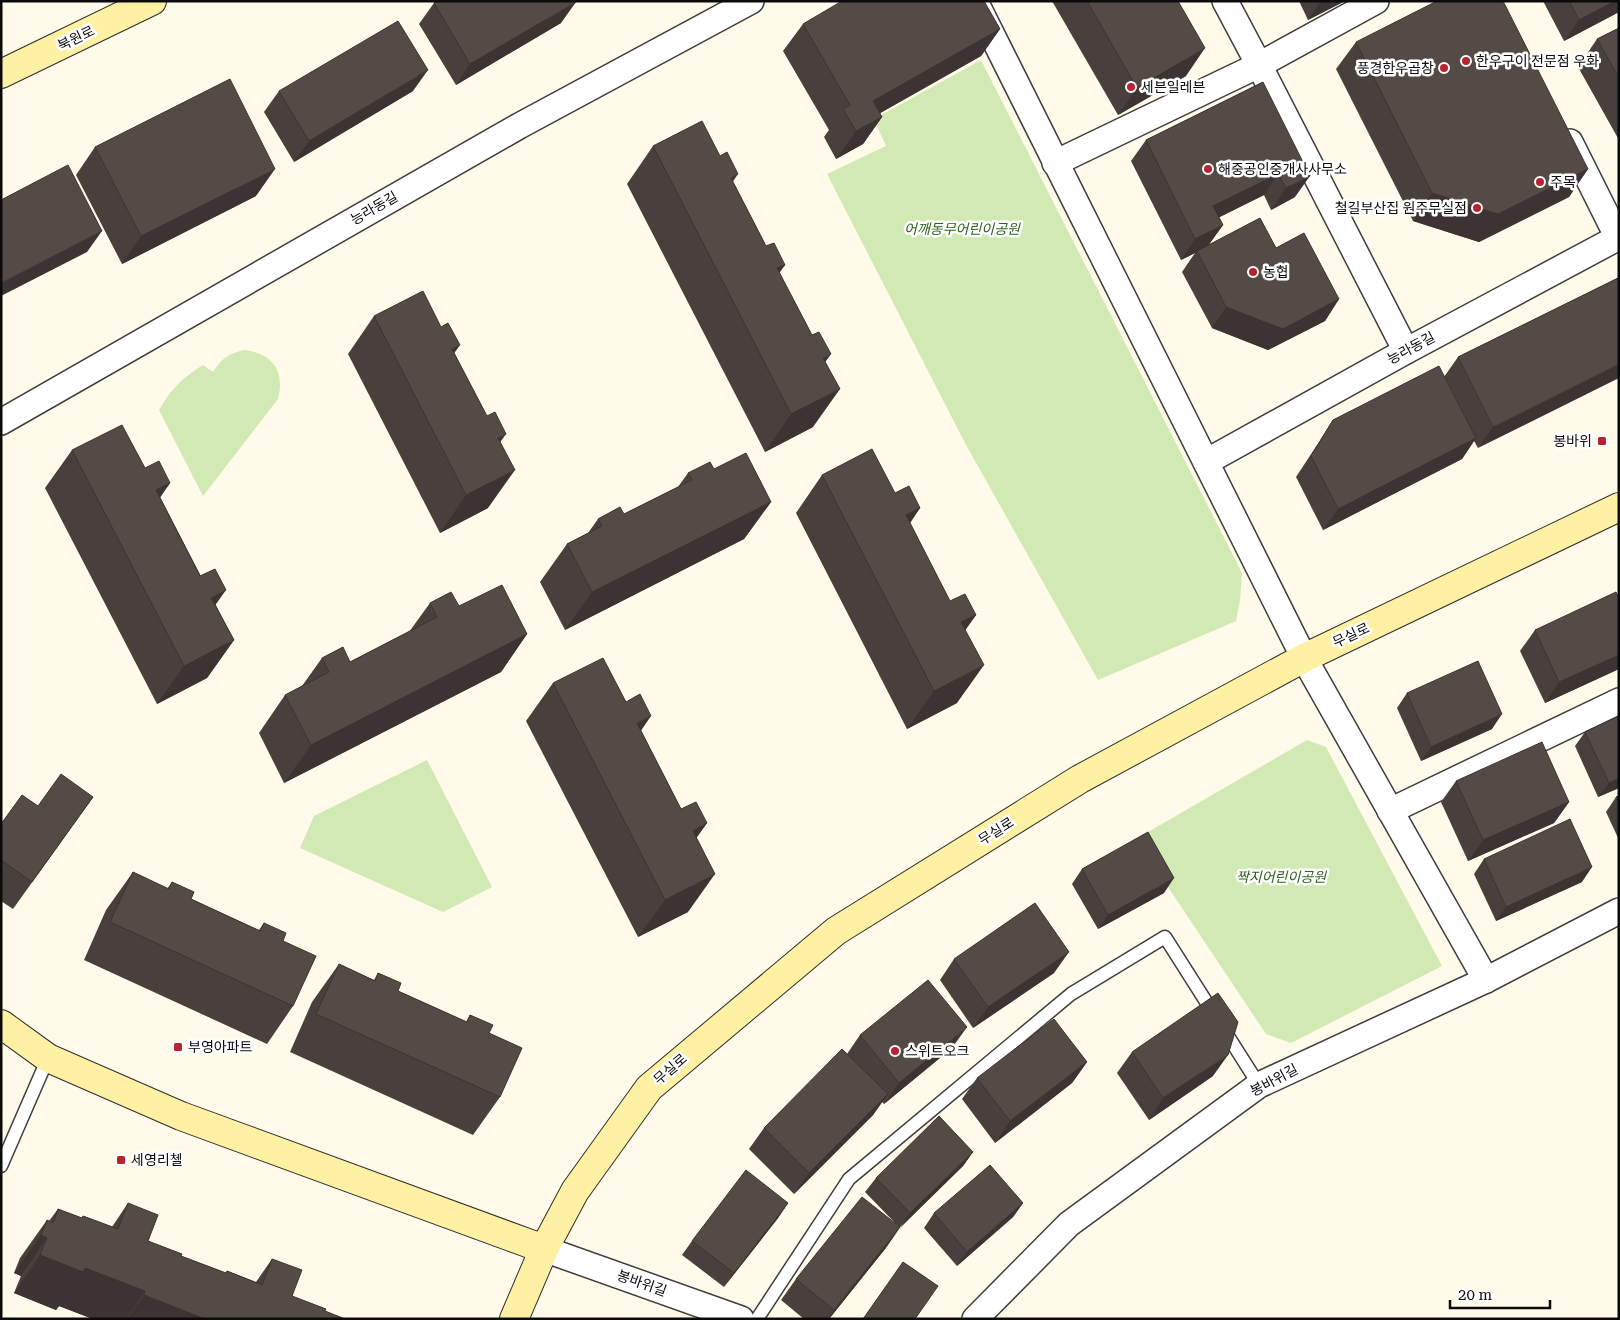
<svg xmlns="http://www.w3.org/2000/svg" width="1620" height="1320" font-family="'Roboto Serif','Noto Sans KR',serif">
<style>
.green{fill:#d1e9b3}
.lines{fill:none;stroke-linecap:round;stroke-linejoin:round}
.lane-casing{stroke:#3e3e3e;stroke-width:15}
.street-casing{stroke:#3e3e3e;stroke-width:28}
.secondary-casing{stroke:#2d2d2d;stroke-width:30}
.lane{stroke:#fff;stroke-width:12}
.street{stroke:#fff;stroke-width:25}
.secondary{stroke:#fff1a4;stroke-width:28}
.wall{fill:#48403d}
.shaded-wall{fill:#3b3432}
.building{fill:#544b47;stroke:#3b3432}
.poi-dot{fill:#bb2231;stroke:#fff;stroke-width:2}
.labels{text-anchor:middle;stroke-width:5;stroke-linejoin:round;paint-order:stroke}
.street-label{font-size:14px;fill:#0b0b0b;stroke:#fff}
.poi-label{font-size:14px;fill:#0b0b0b;stroke:#fff;text-anchor:start}
.park-label{font-size:14px;font-style:italic;fill:#2d621c;stroke:#fff}
</style>
<rect width="100%" height="100%" fill="#fffae9"/>
<g class="green">
<path d="M981 60 1242 573 1240 600 1236 621 1098 680 965 443 827 174 886 146 874 119Z"/>
<path d="M245 350C273 354 285 371 278 399L203 496 159 410C171 389 183 377 203 365L213 372C221 359 229 353 245 350Z"/>
<path d="M1307 740 1326 747 1442 966 1291 1043 1266 1034 1136 839Z"/>
<path d="M427 760 492 887 443 912 300 848 314 816Z"/>
</g>
<g class="lines">
<g class="lane-casing">
<g id="lane">
<path d="M1 1166 48 1058"/>
<path d="M757 1319 849 1179 1071 994 1165 937 1259 1085"/>
</g>
</g>
<g class="street-casing">
<g id="street">
<path d="M975 1 1304 658 1486 980"/>
<path d="M1225 1 1259 65 1406 351"/>
<path d="M1570 142 1618 238"/>
<path d="M1055 163 1259 65 1376 1"/>
<path d="M1 422 519 126 751 1"/>
<path d="M1206 462 1406 351 1619 237"/>
<path d="M1390 811 1619 701"/>
<path d="M544 1249 741 1319"/>
<path d="M975 1319 1069 1224 1259 1085 1486 980 1619 911"/>
</g>
</g>
<g class="secondary-casing">
<g id="secondary">
<path d="M1 74 152 1"/>
<path d="M1 1024 48 1058 181 1116 544 1249"/>
<path d="M514 1319 544 1249 575 1191 649 1088 836 931 1080 779 1304 658 1619 507"/>
</g>
</g>
<use href="#lane" class="lane"/>
<use href="#street" class="street"/>
<use href="#secondary" class="secondary"/>
</g>
<g class="wall">
<path d="M1052 1H1178L1186 76 1118 115Z"/>
<path d="M1299 1H1345L1308 20Z"/>
<path d="M1543 1H1619V12L1564 41Z"/>
<path d="M434 3 561 23 456 85 419 24Z"/>
<path d="M803 24 1000 29 981 56 880 113 882 117 863 144 836 159 824 137 829 130 783 51Z"/>
<path d="M1619 28V140L1578 67 1597 39Z"/>
<path d="M1356 42 1588 169 1569 197 1479 242 1413 221 1336 69Z"/>
<path d="M1263 82 1295 197 1271 210 1264 195 1219 217 1223 225 1209 244 1276 248 1339 299 1325 321 1268 350 1212 328 1182 272 1195 253 1181 260 1131 161 1146 140Z"/>
<path d="M279 91H413L294 162 264 112Z"/>
<path d="M653 146 733 182 766 246 785 265 779 272 825 361 813 427 765 452 627 184Z"/>
<path d="M95 147 256 196 122 264 76 175Z"/>
<path d="M1618 278 1478 448 1474 441 1462 459 1323 530 1296 477 1319 442 1333 420 1444 377 1458 357Z"/>
<path d="M374 316 454 353 500 442 488 508 440 533 348 354Z"/>
<path d="M72 450 145 468 170 483 160 497 234 640 207 678 157 704 45 488Z"/>
<path d="M714 469 771 502 744 539 565 630 540 582 567 544 588 533 598 519 624 514 678 487 688 473Z"/>
<path d="M822 475 895 493 920 508 910 523 950 601 976 615 965 630 957 703 907 729 796 513Z"/>
<path d="M1619 598V669L1545 703 1520 651 1535 630Z"/>
<path d="M430 603 459 606 527 634 501 672 284 783 259 733 285 695 302 686 322 658 350 662 409 632Z"/>
<path d="M553 683 641 731 681 809 707 823 696 838 688 912 638 937 526 721Z"/>
<path d="M1407 693 1492 729 1421 761 1397 708Z"/>
<path d="M1585 732 1619 788 1598 797 1575 746Z"/>
<path d="M1456 781 1569 802 1554 823 1468 861 1441 802Z"/>
<path d="M1619 796V840L1606 812 1616 797Z"/>
<path d="M93 797 13 909 1 901V824L38 806Z"/>
<path d="M1484 859 1582 882 1496 921 1474 874Z"/>
<path d="M1082 869 1164 893 1098 929 1072 884Z"/>
<path d="M133 872 167 889 172 882 191 899 259 930 264 923 283 941 293 1006 267 1044 84 960 106 910Z"/>
<path d="M954 959 1054 973 973 1028 940 980Z"/>
<path d="M339 964 374 980 378 973 398 991 466 1022 470 1015 489 1033 500 1097 473 1135 290 1052 312 1002Z"/>
<path d="M860 1035 952 1048 884 1104 882 1102 873 1115 794 1194 749 1149 764 1128 847 1054Z"/>
<path d="M1132 1052 1213 1076 1149 1120 1117 1073Z"/>
<path d="M1087 1062 1072 1083 995 1143 962 1099 977 1078Z"/>
<path d="M973 1152 963 1166 900 1227 885 1249 829 1319H804L781 1300 796 1279 899 1227 865 1192 876 1178Z"/>
<path d="M128 1203 148 1241 181 1256 226 1273 227 1271 256 1282 272 1259 292 1296 325 1311 345 1319H93L59 1306 56 1310 14 1293 21 1276 14 1273 20 1258 47 1220 49 1221 58 1209 82 1218 83 1216 112 1227Z"/>
<path d="M788 1203 778 1218 724 1287 682 1255 692 1241Z"/>
<path d="M1023 1203 1013 1217 957 1266 924 1228 934 1213Z"/>
</g>
<g class="shaded-wall">
<path d="M1321 1H1345L1308 20Z"/>
<path d="M1615 1H1619V12L1564 41 1579 20Z"/>
<path d="M576 2 561 23 456 85 470 64Z"/>
<path d="M1000 29 981 56 854 128 873 101Z"/>
<path d="M1205 48 1186 76 1118 115 1137 88Z"/>
<path d="M428 70 413 91 294 162 309 141Z"/>
<path d="M882 117 863 144 836 159 856 131Z"/>
<path d="M275 169 256 196 122 264 141 236Z"/>
<path d="M1588 169 1569 197 1479 242 1413 221 1432 193Z"/>
<path d="M738 174 712 212 731 178Z"/>
<path d="M1278 174 1264 195 1198 228 1213 206Z"/>
<path d="M1310 176 1295 197 1271 210 1286 188Z"/>
<path d="M1223 225 1208 246 1197 251 1195 253 1181 260 1195 239Z"/>
<path d="M102 231 87 252 1 296V283Z"/>
<path d="M785 265 758 303 777 268Z"/>
<path d="M1339 299 1325 321 1268 350 1212 328 1226 307Z"/>
<path d="M460 345 433 383 452 349Z"/>
<path d="M831 354 804 392 823 358Z"/>
<path d="M1619 364V378L1478 448 1493 427Z"/>
<path d="M840 389 813 427 765 452 791 414Z"/>
<path d="M506 434 479 472 498 438Z"/>
<path d="M1476 438 1462 459 1323 530 1338 509Z"/>
<path d="M515 470 488 508 440 533 466 495Z"/>
<path d="M170 483 144 521 156 490Z"/>
<path d="M771 502 744 539 565 630 592 592Z"/>
<path d="M920 508 894 546 906 515Z"/>
<path d="M226 590 199 628 211 598Z"/>
<path d="M976 615 949 653 961 622Z"/>
<path d="M527 634 501 672 284 783 311 745Z"/>
<path d="M234 640 207 678 157 704 184 666Z"/>
<path d="M1619 655V669L1545 703 1559 682Z"/>
<path d="M984 665 957 703 907 729 934 691Z"/>
<path d="M1502 714 1492 729 1421 761 1431 747Z"/>
<path d="M651 716 625 754 637 723Z"/>
<path d="M1619 778V788L1598 797 1609 783Z"/>
<path d="M1569 802 1554 823 1468 861 1483 840Z"/>
<path d="M707 823 680 861 693 831Z"/>
<path d="M1592 867 1582 882 1496 921 1506 907Z"/>
<path d="M715 874 688 912 638 937 665 900Z"/>
<path d="M1174 878 1164 893 1098 929 1108 915Z"/>
<path d="M1069 952 1054 973 973 1028 988 1007Z"/>
<path d="M967 1027 952 1048 884 1104 899 1083Z"/>
<path d="M1228 1055 1213 1076 1149 1120 1163 1098Z"/>
<path d="M1087 1062 1072 1083 995 1143 1010 1121Z"/>
<path d="M888 1094 873 1115 794 1194 809 1173Z"/>
<path d="M973 1152 963 1166 900 1228 910 1213Z"/>
<path d="M788 1203 778 1218 724 1287 734 1273Z"/>
<path d="M1023 1203 1013 1217 957 1266 967 1252Z"/>
<path d="M900 1228 885 1249 829 1319H828L834 1310Z"/>
<path d="M41 1235 47 1238 21 1276 14 1273Z"/>
<path d="M40 1255 85 1268 145 1291 126 1319H93L59 1306 56 1310 14 1293Z"/>
<path d="M144 1295 205 1319H127Z"/>
</g>
<g class="building">
<path d="M436 1H575L576 2 470 64 434 3Z"/>
<path d="M842 1H984L1000 29 873 101 882 117 856 131 843 109 850 105 803 24Z"/>
<path d="M1087 1H1178L1205 48 1137 88Z"/>
<path d="M1437 1H1503L1588 169 1498 214 1432 193 1356 42Z"/>
<path d="M1569 1H1615L1579 20Z"/>
<path d="M398 21 428 70 309 141 279 91Z"/>
<path d="M1619 28V78L1597 39Z"/>
<path d="M230 79 275 169 141 236 95 147Z"/>
<path d="M1263 82 1310 176 1286 188 1278 174 1213 206 1223 225 1195 239 1146 140Z"/>
<path d="M702 121 720 156 727 152 738 174 731 178 766 246 774 243 785 265 777 268 812 335 819 332 831 354 823 358 840 389 791 414 653 146Z"/>
<path d="M68 165 102 231 1 283V200Z"/>
<path d="M1260 218 1276 248 1304 233 1339 299 1283 329 1226 307 1197 251Z"/>
<path d="M1618 278 1619 280V364L1493 427 1458 357Z"/>
<path d="M423 291 441 327 448 323 460 345 452 349 487 416 495 412 506 434 498 438 515 470 466 495 374 316Z"/>
<path d="M1439 366 1476 438 1338 509 1311 456 1333 420Z"/>
<path d="M122 425 145 468 159 461 170 483 156 490 200 576 215 569 226 590 211 598 234 640 184 666 72 450Z"/>
<path d="M872 449 895 493 909 486 920 508 906 515 950 601 965 594 976 615 961 622 984 665 934 691 822 475Z"/>
<path d="M746 453 771 502 592 592 567 544 602 526 598 519 620 507 624 514 692 480 688 473 710 462 714 469Z"/>
<path d="M502 585 527 634 311 745 285 695 329 672 322 658 343 647 350 662 437 617 430 603 451 592 459 606Z"/>
<path d="M1616 592 1619 598V655L1559 682 1535 630Z"/>
<path d="M603 658 626 702 640 694 651 716 637 723 681 809 696 802 707 823 693 831 715 874 665 900 553 683Z"/>
<path d="M1478 661 1502 714 1431 747 1407 693Z"/>
<path d="M1619 716V778L1609 783 1585 732Z"/>
<path d="M1542 742 1569 802 1483 840 1456 781Z"/>
<path d="M61 774 93 797 32 882 1 860V824L22 795 38 806Z"/>
<path d="M1619 796V804L1616 797Z"/>
<path d="M1570 819 1592 867 1506 907 1484 859Z"/>
<path d="M1148 832 1174 878 1108 915 1082 869Z"/>
<path d="M133 872 169 889 172 882 194 892 191 899 260 931 264 923 286 933 283 941 316 956 293 1006 110 922Z"/>
<path d="M1035 903 1069 952 988 1007 954 959Z"/>
<path d="M339 964 375 981 378 973 401 983 398 991 467 1022 470 1015 493 1025 489 1033 522 1048 500 1097 316 1014Z"/>
<path d="M928 980 967 1027 899 1083 860 1035Z"/>
<path d="M1218 993 1238 1022 1228 1055 1163 1098 1132 1052Z"/>
<path d="M1054 1019 1087 1062 1010 1121 977 1078Z"/>
<path d="M842 1049 888 1094 809 1173 764 1128Z"/>
<path d="M939 1116 973 1152 910 1213 876 1178Z"/>
<path d="M990 1165 1023 1203 967 1252 934 1213Z"/>
<path d="M746 1170 788 1203 734 1273 692 1241Z"/>
<path d="M862 1197 900 1227 834 1310 796 1279Z"/>
<path d="M128 1203 158 1215 148 1241 182 1254 181 1256 226 1273 227 1271 262 1285 272 1259 302 1270 292 1296 326 1309 325 1311 345 1319H205L144 1295 145 1291 85 1268 83 1272 40 1255 47 1238 41 1235 47 1220 53 1223 58 1209 82 1218 83 1216 118 1229Z"/>
<path d="M903 1262 938 1286 915 1319H863Z"/>
</g>
<g class="poi-dot">
<circle cx="1466" cy="61" r="5"/>
<circle cx="1444" cy="68" r="5"/>
<circle cx="1131" cy="87" r="5"/>
<circle cx="1208" cy="169" r="5"/>
<circle cx="1540" cy="182" r="5"/>
<circle cx="1477" cy="208" r="5"/>
<circle cx="1253" cy="272" r="5"/>
<rect x="1597" y="436" width="10" height="10" rx="2.5"/>
<rect x="173" y="1042" width="10" height="10" rx="2.5"/>
<circle cx="895" cy="1051" r="5"/>
<rect x="116" y="1155" width="10" height="10" rx="2.5"/>
</g>
<g class="labels">
<g class="street-label">
<text transform="translate(76 38) rotate(-26)" y="5">북원로</text>
<text transform="translate(374 208) rotate(-30)" y="5">능라동길</text>
<text transform="translate(1411 348) rotate(-28)" y="5">능라동길</text>
<text transform="translate(1351 635) rotate(-25)" y="5">무실로</text>
<text transform="translate(996 831) rotate(-32)" y="5">무실로</text>
<text transform="translate(670 1069) rotate(-41)" y="5">무실로</text>
<text transform="translate(1274 1080) rotate(-28)" y="5">봉바위길</text>
<text transform="translate(642 1283) rotate(19)" y="5">봉바위길</text>
</g>
<g class="poi-label">
<text x="1476" y="66">한우구이 전문점 우화</text>
<text x="1434" y="73" text-anchor="end">풍경한우곱창</text>
<text x="1141" y="92">세븐일레븐</text>
<text x="1218" y="174">해중공인중개사사무소</text>
<text x="1550" y="187">주목</text>
<text x="1467" y="213" text-anchor="end">철길부산집 원주무실점</text>
<text x="1263" y="277">농협</text>
<text x="1592" y="446" text-anchor="end">봉바위</text>
<text x="188" y="1052">부영아파트</text>
<text x="905" y="1056">스위트오크</text>
<text x="131" y="1165">세영리첼</text>
</g>
<g class="park-label">
<text x="962" y="234">어깨동무어린이공원</text>
<text x="1281" y="882">짝지어린이공원</text>
</g>
</g>
<rect width="1620" height="1320" fill="none" stroke="#0b0b0b" stroke-width="5"/>
<path d="M1450 1300v8h100v-8" fill="none" stroke="#0b0b0b" stroke-width="2.5"/>
<text x="1458" y="1300" font-size="15" fill="#0b0b0b" stroke="#ffffff" stroke-width="4" paint-order="stroke">20 m</text>
</svg>
